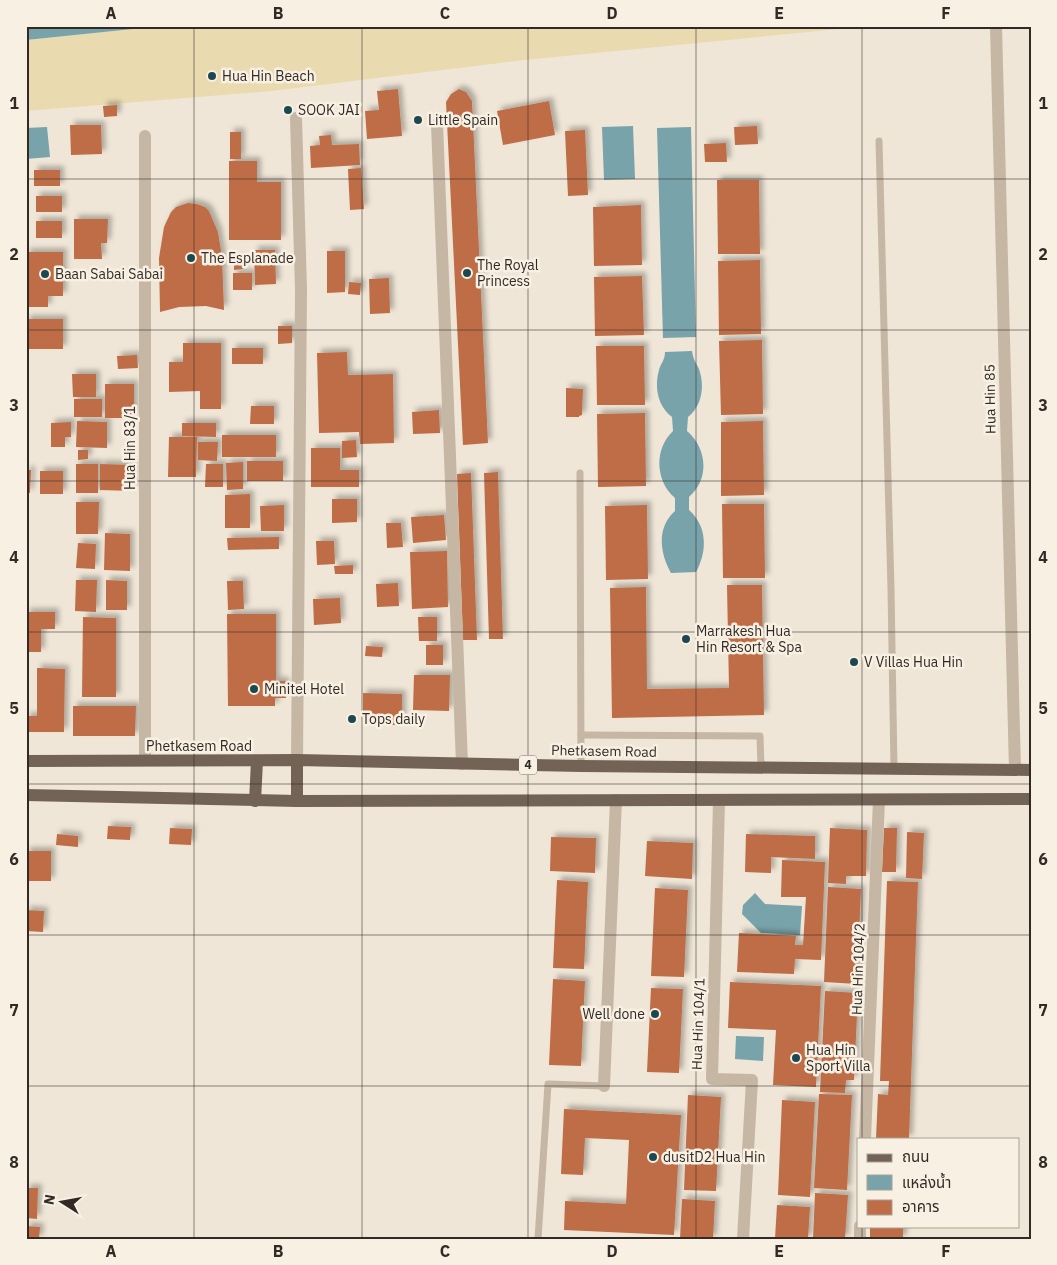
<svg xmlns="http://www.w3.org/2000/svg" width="1057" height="1265" font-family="'IBM Plex Sans','Noto Sans Thai',sans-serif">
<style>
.sand{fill:#e9daaf}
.water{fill:#78a3aa}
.building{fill:#be6d46;filter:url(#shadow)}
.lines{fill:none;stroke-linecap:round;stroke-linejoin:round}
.lane{stroke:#c6b6a4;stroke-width:7}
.street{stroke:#c6b6a4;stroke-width:12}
.primary{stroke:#736357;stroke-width:12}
.grid{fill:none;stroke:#322a25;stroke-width:1;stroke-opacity:0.55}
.poi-dot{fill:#1e4850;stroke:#f7f0e3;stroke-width:2}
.labels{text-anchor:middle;stroke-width:5;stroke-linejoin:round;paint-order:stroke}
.shield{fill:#f7f0e3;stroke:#6d655e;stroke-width:1}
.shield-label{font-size:12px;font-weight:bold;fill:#322a25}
.poi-label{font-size:14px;fill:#322a25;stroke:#f7f0e3;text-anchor:start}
.street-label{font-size:14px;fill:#322a25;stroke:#f7f0e3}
.neatline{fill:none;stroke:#322a25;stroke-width:2}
.grid-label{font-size:16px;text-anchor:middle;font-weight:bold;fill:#322a25}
</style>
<defs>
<filter id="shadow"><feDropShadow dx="4" dy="-4" stdDeviation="2.5" flood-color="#0004"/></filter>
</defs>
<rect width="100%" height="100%" fill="#efe6d7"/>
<path class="sand" d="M162 26H870L524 60 271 91 26 111V40Z"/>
<g class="water">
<path d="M26 26H162L26 40Z"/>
<path d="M633 126 635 179 604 180 602 127Z"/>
<path d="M47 127 50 157 26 159V128Z"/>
<path d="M691 127 696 337 663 338 657 128Z"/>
<path d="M692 351C693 359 696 363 699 369 705 386 702 406 688 417L687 431C707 448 710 479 689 497V510C708 527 707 552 696 572L671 573C660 553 656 528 675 511V498C655 481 654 449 673 431L672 417C658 406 654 388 659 370 661 363 665 360 665 352Z"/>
<path d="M755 893 765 904 802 906 800 935 761 933 742 914 743 905Z"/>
<path d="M736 1036 764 1037 763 1061 735 1059Z"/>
</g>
<g class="building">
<path d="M398 89 402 136 367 139 365 111 379 110 377 91Z"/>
<path d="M459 89 466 92 472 101 488 443 463 445 446 102 451 94Z"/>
<path d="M549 101 555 135 503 145 497 111Z"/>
<path d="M117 105V116L104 117 103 106Z"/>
<path d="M70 125H101L102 154 71 155Z"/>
<path d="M757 126 758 144 735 145 734 127Z"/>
<path d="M585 130 588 195 568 196 565 131Z"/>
<rect x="230" y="132" width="11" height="27"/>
<path d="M331 135 332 145 359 144 360 165 311 168 310 146 320 145 319 136Z"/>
<path d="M726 143 727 162H705L704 144Z"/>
<path d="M229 161H257V182H281V240H229Z"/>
<path d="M361 168 364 209 350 210 348 169Z"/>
<rect x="34" y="170" width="26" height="16"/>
<path d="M717 180H759L760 254H718Z"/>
<rect x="36" y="196" width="26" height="16"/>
<path d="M188 203 197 204 205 207 209 211 218 232 222 257 224 310 206 306 179 307 160 312 159 258 164 227 171 212 176 207Z"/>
<path d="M641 205 642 265 594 266 593 207Z"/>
<path d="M74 219H108L107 243H101L102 259H74Z"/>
<rect x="36" y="221" width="26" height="17"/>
<path d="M254 250H275L276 284 255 285Z"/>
<path d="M327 251H345V292L327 293Z"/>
<path d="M26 252H63V296H48V307H26Z"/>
<path d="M234 259H243V269L234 270Z"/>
<path d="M760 260 761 334 719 335 718 261Z"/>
<rect x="233" y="273" width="19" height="17"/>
<path d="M642 276 644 335 595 336 594 277Z"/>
<path d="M389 278 390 313 370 314 369 279Z"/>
<path d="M349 282 361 283 360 295 348 294Z"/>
<rect x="26" y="319" width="37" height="30"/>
<path d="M278 326H292V343L278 344Z"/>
<path d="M762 340 763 414 721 415 719 341Z"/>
<path d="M183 343H221V409H200V391L169 392V362H183Z"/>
<path d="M596 346H644L645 405H597Z"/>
<rect x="232" y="348" width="31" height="16"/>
<path d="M347 352 348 375 393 374 394 443 360 444 359 432 319 433 317 353Z"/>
<path d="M137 355 138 368 118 369 117 356Z"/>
<path d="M72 374H96V397H73Z"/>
<rect x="105" y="384" width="29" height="34"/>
<path d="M566 388 583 389 582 415 579 416V417H566Z"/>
<rect x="74" y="399" width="28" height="18"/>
<path d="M251 406H274V424H250Z"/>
<path d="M439 410 440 433 413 434 412 412Z"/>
<path d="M645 413 646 486 598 487 597 414Z"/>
<path d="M77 421 107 422V448L76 447Z"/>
<path d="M763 421 764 495 721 496V422Z"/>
<path d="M71 422V437H65V447H51V423Z"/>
<path d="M182 423H216V437L182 436Z"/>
<rect x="222" y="435" width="54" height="22"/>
<path d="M169 437H197L196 477H168Z"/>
<path d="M356 440 357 457 342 458V441Z"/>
<path d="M198 442H218L217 461 198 460Z"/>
<path d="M311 448H340V470H359V487H311Z"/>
<path d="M78 450H88V459L78 460Z"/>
<rect x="247" y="461" width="36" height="20"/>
<path d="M243 462V489L227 490 226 463Z"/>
<rect x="76" y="464" width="22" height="29"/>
<path d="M100 464 133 465V491L100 490Z"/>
<path d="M206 464H223V487H205Z"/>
<path d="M26 470H31L30 493H26Z"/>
<rect x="40" y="471" width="23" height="23"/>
<path d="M498 472 503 639H489L484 473Z"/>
<path d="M471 473 477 640H463L457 474Z"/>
<path d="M250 494V528H225V495Z"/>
<path d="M332 499H357V522L332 523Z"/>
<path d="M76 502H99L98 534H76Z"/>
<path d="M722 504H764L765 578H723Z"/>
<path d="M284 505V531H261L260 506Z"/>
<path d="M647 505 648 579 606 580 605 506Z"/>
<path d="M444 515 446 540 413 543 411 517Z"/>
<path d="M386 523H401L403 547 387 548Z"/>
<path d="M105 533 130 534V571L104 570Z"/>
<path d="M279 537V549L228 550 227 538Z"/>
<path d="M316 541H334L335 564 317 565Z"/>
<path d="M78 543 96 544 95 569 76 568Z"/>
<path d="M447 551 448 607 412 609 410 552Z"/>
<path d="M353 565V574H335L334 566Z"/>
<path d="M76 580H97L96 612 75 611Z"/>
<path d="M106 580 127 581V610H106Z"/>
<path d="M227 581H243L244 609 228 610Z"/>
<path d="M398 583 399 606 377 607 376 584Z"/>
<path d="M727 585H762L764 715 612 718 610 588 646 587 647 689 729 688Z"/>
<path d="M340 598 341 623 314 625 313 599Z"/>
<path d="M26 612H55V629H41V652H26Z"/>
<path d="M227 614H276V681H285L286 698H275V706H228Z"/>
<path d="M83 617 116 618V697H82Z"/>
<path d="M418 617H437V641H419Z"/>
<rect x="426" y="645" width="17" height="20"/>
<path d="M366 646 383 647 382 657 365 656Z"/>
<path d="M37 668 65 669 64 732H26V716H37Z"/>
<path d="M414 675H450L449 711 413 710Z"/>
<path d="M363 693 402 694V725H363Z"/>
<path d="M73 706H136L135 736H73Z"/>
<path d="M108 826 131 827 130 840 107 839Z"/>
<path d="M170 828 192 829 191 845 169 844Z"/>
<path d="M830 828 867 830 866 876H846V884L828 883Z"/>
<path d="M884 828H897L896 872H882Z"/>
<path d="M907 832 924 833 922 879 906 878Z"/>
<path d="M57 834 78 836V847L56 845Z"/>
<path d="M746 834 815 836V859L771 857V873L745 872Z"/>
<path d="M551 837 596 838 595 873 550 871Z"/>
<path d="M647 841 693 843 692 879 645 876Z"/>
<rect x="26" y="851" width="25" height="30"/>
<path d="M782 860 825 862 821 960 795 959 794 974 737 972 739 933 796 936 795 945H803L806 897H781Z"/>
<path d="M557 880 588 882 584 969 553 968Z"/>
<path d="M887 881 918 882 909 1139H876L878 1094 888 1095 889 1081H880Z"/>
<path d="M828 887 861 889 857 984 824 982Z"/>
<path d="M655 888 688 890 684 977 651 976Z"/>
<path d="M26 910 44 911 43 932 26 931Z"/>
<path d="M553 979 585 981 581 1066 549 1065Z"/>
<path d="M730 982 821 986 816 1087 773 1085 776 1030 728 1028Z"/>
<path d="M651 988 683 989 679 1073 647 1072Z"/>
<path d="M825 991 858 993 854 1080H846L845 1093 820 1092Z"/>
<path d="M819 1094 852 1095 847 1190 814 1188Z"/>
<path d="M688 1095 721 1097 716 1191 684 1190Z"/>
<path d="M782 1100 815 1102 810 1197 778 1195Z"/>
<path d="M564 1109 681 1115 674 1235 564 1230 565 1201 626 1204 629 1140 585 1138 583 1175 561 1174Z"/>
<path d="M26 1188H38L37 1219 26 1218Z"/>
<path d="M815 1193 848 1195 845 1239H813Z"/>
<path d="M682 1199 715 1201 713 1239H680Z"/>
<path d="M777 1205 810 1207 808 1239H775Z"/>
<path d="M26 1226 40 1227 39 1239H26Z"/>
<rect x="870" y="1226" width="33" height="13"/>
</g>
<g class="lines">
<g class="lane">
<path d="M879 141 891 589 894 769"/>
<path d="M580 473 581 766"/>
<path d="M581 735 760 736 761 768"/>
<path d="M538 1239 548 1084 604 1086"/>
</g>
<g class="street">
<path d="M996 26 1015 770"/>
<path d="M296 118 301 290 297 760"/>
<path d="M437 124 462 764"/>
<path d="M145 760V136"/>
<path d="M719 801 712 1079 752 1080 743 1239"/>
<path d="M604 1086 616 800"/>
<path d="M865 1139 879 800"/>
<path d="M860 1239V1226"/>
</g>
<g class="primary">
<path d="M26 761 297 760 581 766 1031 770"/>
<path d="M26 795 297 801 1031 799"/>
<path d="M255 801 257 761"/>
<path d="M297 801V760"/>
</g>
</g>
<path class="grid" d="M194 26V1239M362 26V1239M528 26V1239M696 26V1239M862 26V1139M26 179H1031M26 330H1031M26 481H1031M26 632H1031M26 784H1031M26 935H1031M26 1086H1031M862 1226V1239"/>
<g class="poi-dot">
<circle cx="212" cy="76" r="5"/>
<circle cx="288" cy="110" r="5"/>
<circle cx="418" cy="120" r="5"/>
<circle cx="191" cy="258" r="5"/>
<circle cx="467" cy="273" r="5"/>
<circle cx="45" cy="274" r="5"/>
<circle cx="686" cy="639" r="5"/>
<circle cx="854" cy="662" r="5"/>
<circle cx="254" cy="689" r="5"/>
<circle cx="352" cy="719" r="5"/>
<circle cx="655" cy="1014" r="5"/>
<circle cx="796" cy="1058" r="5"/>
<circle cx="653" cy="1157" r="5"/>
</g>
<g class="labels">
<rect class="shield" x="519" y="755.5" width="18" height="19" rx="4"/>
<g class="shield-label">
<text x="528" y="769">4</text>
</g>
<g class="poi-label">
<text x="222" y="81">Hua Hin Beach</text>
<text x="298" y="115">SOOK JAI</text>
<text x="428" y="125">Little Spain</text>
<text x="201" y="263">The Esplanade</text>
<text x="477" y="270">The Royal<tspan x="477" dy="16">Princess</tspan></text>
<text x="55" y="279">Baan Sabai Sabai</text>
<text x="696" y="636">Marrakesh Hua<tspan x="696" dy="16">Hin Resort &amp; Spa</tspan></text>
<text x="864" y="667">V Villas Hua Hin</text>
<text x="264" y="694">Minitel Hotel</text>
<text x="362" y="724">Tops daily</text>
<text x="645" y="1019" text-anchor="end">Well done</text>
<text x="806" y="1055">Hua Hin<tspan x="806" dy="16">Sport Villa</tspan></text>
<text x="663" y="1162">dusitD2 Hua Hin</text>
</g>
<g class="street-label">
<text transform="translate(990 399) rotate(-91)" y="5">Hua Hin 85</text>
<text transform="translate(130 448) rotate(-90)" y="5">Hua Hin 83/1</text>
<text x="199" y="751">Phetkasem Road</text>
<text transform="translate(604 751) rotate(1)" y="5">Phetkasem Road</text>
<text transform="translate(858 969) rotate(-88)" y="5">Hua Hin 104/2</text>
<text transform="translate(698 1024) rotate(-88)" y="5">Hua Hin 104/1</text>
</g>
</g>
<rect width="1057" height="1265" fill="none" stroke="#f7f0e3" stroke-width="55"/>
<rect x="857" y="1138" width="162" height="90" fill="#f7f0e3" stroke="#a8a197"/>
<rect x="867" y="1154" width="25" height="8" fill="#736357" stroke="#a8a197"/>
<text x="902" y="1162" font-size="15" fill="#322a25">ถนน</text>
<rect x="867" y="1175" width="25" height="15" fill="#78a3aa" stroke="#a8a197"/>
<text x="902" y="1188" font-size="15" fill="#322a25">แหล่งน้ำ</text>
<rect x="867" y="1200" width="25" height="15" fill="#be6d46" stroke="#a8a197"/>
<text x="902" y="1212" font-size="15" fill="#322a25">อาคาร</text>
<g transform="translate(62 1202) rotate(281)" stroke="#f7f0e3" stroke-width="4" paint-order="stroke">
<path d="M0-4L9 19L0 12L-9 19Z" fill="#322a25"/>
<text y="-8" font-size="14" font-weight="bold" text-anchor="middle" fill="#322a25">N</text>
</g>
<rect x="28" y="28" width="1002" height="1210" class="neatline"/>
<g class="grid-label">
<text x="111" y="19">A</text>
<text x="278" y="19">B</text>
<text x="445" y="19">C</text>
<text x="612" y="19">D</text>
<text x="779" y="19">E</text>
<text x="946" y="19">F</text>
<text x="14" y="109">1</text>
<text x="1043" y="109">1</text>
<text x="14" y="260">2</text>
<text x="1043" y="260">2</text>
<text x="14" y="411">3</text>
<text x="1043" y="411">3</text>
<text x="14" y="563">4</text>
<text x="1043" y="563">4</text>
<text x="14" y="714">5</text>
<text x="1043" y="714">5</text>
<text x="14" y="865">6</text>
<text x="1043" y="865">6</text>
<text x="14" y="1016">7</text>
<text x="1043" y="1016">7</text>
<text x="14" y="1168">8</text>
<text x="1043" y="1168">8</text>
<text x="111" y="1257">A</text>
<text x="278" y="1257">B</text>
<text x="445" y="1257">C</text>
<text x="612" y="1257">D</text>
<text x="779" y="1257">E</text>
<text x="946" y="1257">F</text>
</g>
</svg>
